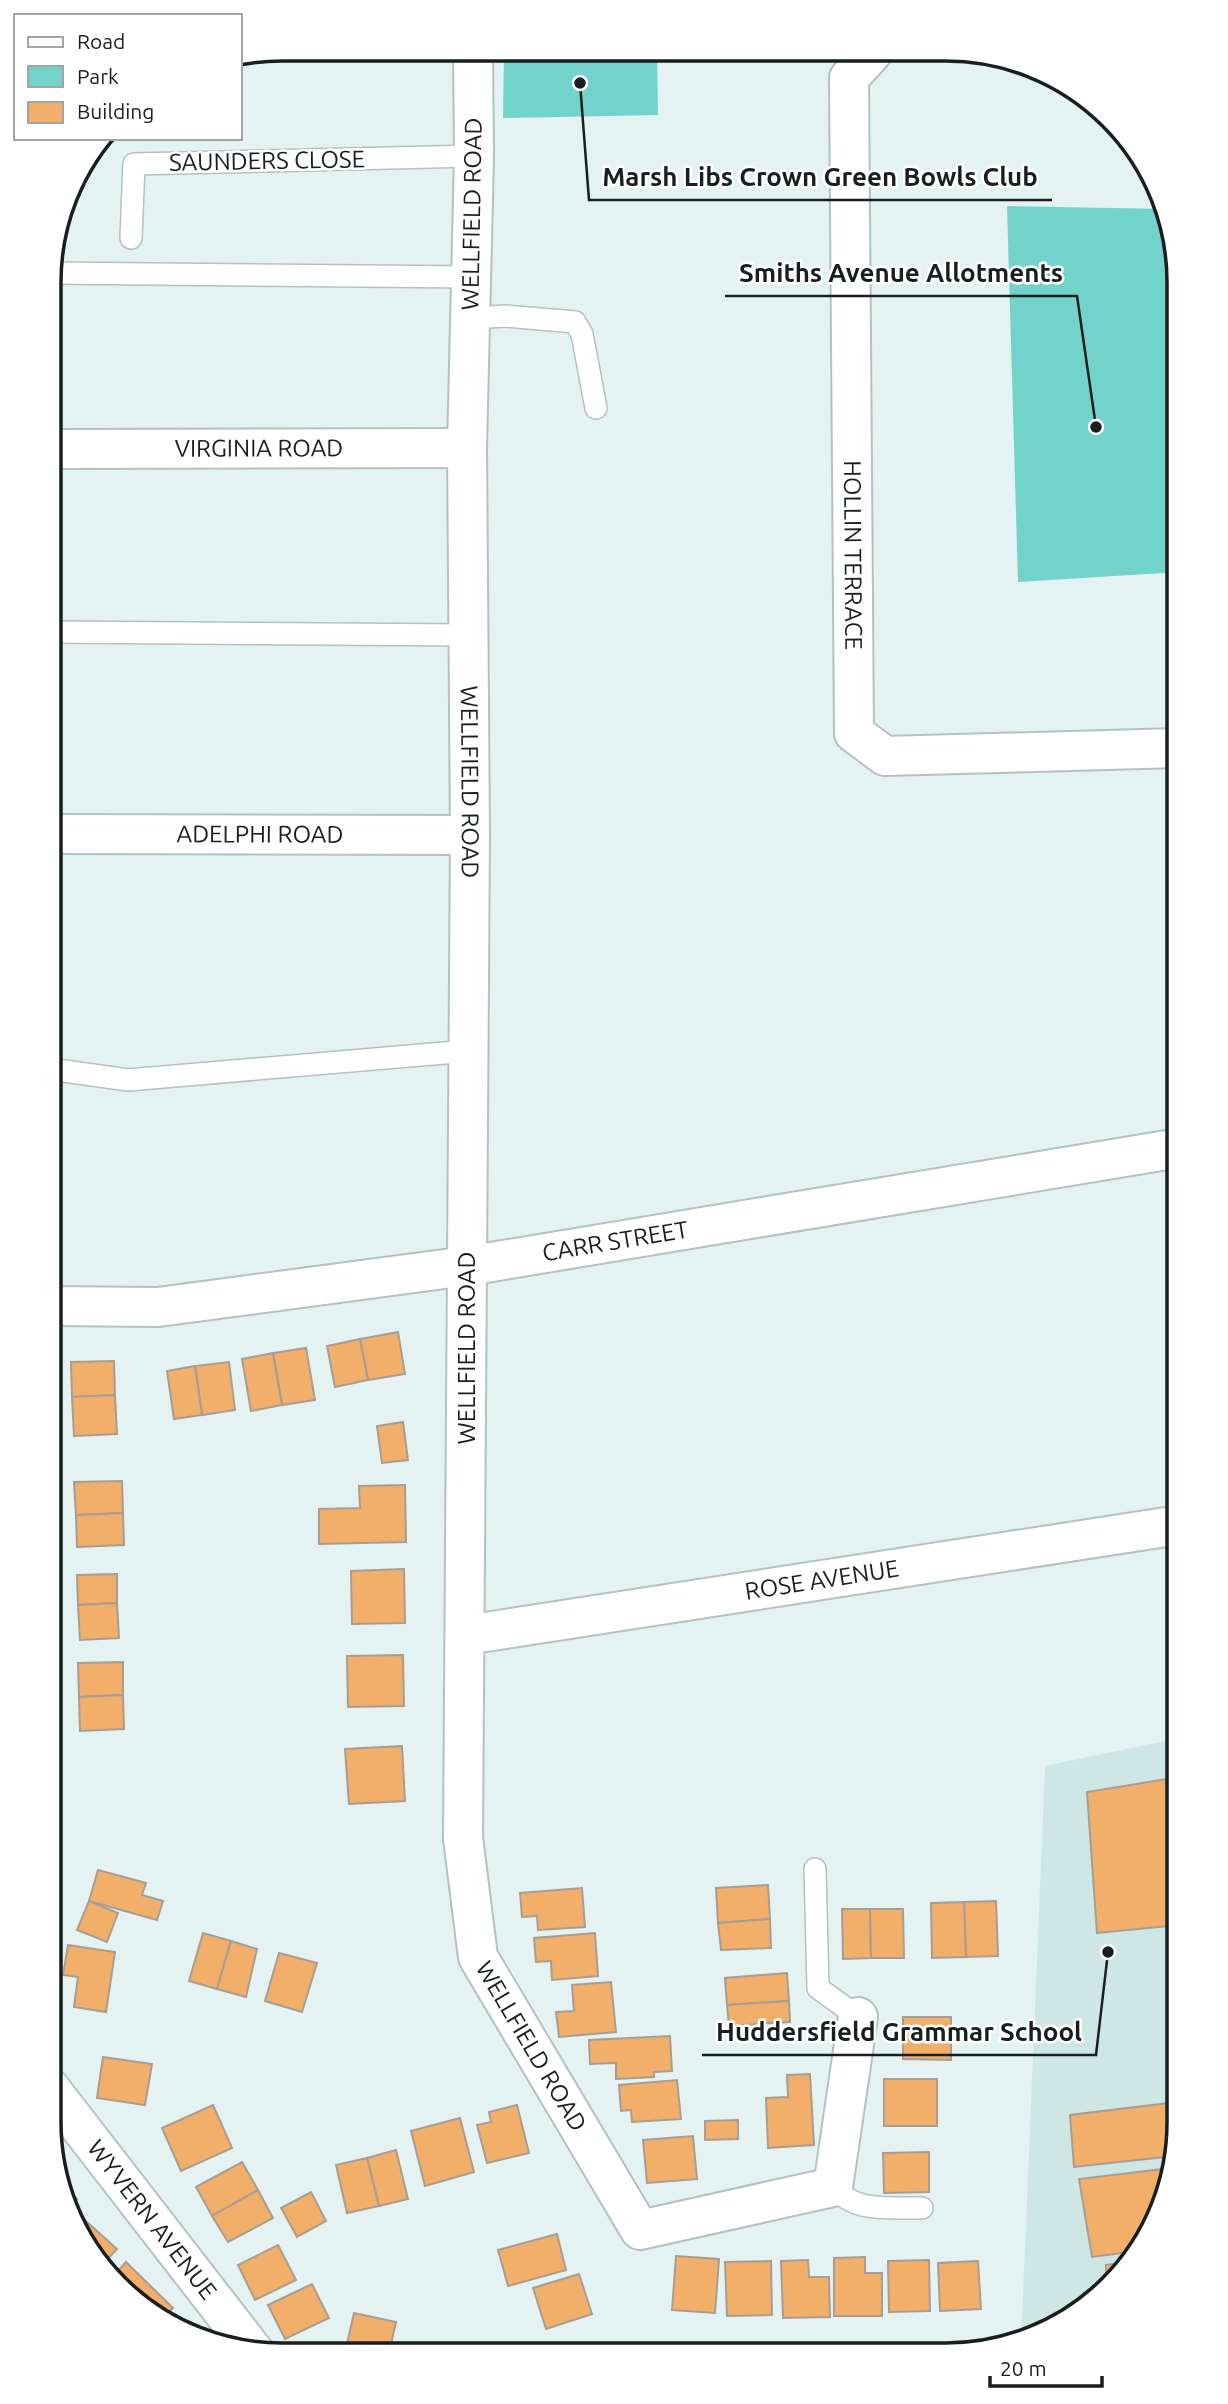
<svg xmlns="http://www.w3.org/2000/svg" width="1228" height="2404" font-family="Ubuntu,sans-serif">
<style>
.built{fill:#cee7e4}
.green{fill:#72d3ca}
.building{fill:#f2af69;stroke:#a79d94;stroke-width:2}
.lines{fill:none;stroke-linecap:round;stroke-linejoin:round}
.service-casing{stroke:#b3c2c0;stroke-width:24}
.minor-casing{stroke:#b3c2c0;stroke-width:42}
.service{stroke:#fff;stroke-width:21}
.minor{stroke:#fff;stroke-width:38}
.labels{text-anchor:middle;stroke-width:5;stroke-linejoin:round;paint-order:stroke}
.street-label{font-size:24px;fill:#191f1e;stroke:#fff}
.rim{fill:none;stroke:#191f1e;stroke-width:3.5}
.leader{fill:none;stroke:#191f1e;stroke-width:2.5}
.callout-dot{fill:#191f1e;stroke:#fff;stroke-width:2.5}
.callout-label{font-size:26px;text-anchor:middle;font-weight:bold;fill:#191f1e;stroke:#fff;stroke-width:5;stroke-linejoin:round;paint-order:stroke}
</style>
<rect width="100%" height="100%" fill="#e4f3f1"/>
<path class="built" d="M1179 1738 1178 2137 1161 2211 1131 2264 1076 2315 1021 2343 1045 1766Z"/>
<g class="green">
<path d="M504 50 657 51 658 115 503 118Z"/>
<path d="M1007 206 1167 209 1179 282V572L1018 582Z"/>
</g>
<g class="building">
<path d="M398 1332 405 1374 368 1380 360 1339Z"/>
<path d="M360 1339 368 1380 335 1387 327 1346Z"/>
<path d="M306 1348 315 1400 282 1405 273 1353Z"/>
<path d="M273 1353 282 1405 251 1411 242 1359Z"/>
<path d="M114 1361 115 1395 72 1397 71 1362Z"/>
<path d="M229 1362 235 1410 202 1415 195 1366Z"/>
<path d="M195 1366 202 1415 174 1419 167 1371Z"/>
<path d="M115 1395 117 1434 74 1436 72 1397Z"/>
<path d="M403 1422 408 1460 382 1463 377 1426Z"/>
<path d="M122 1481 123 1513 76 1515 74 1482Z"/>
<path d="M405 1485 406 1542 319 1544V1509L360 1508 359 1486Z"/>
<path d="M123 1513 124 1545 77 1547 76 1515Z"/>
<path d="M404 1569 405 1623 352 1624 351 1571Z"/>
<path d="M117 1574V1603L78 1605 77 1575Z"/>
<path d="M117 1603 119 1638 80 1640 78 1605Z"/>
<path d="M403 1655 404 1706 348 1707 347 1656Z"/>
<path d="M123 1662V1695L79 1697 78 1663Z"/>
<path d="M123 1695 124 1729 80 1731 79 1697Z"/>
<path d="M402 1746 405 1801 349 1804 345 1749Z"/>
<path d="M1179 1777V1925L1097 1933 1087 1792Z"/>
<path d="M98 1870 146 1883 142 1895 163 1901 157 1920 89 1901Z"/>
<path d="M768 1885 770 1919 718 1923 716 1888Z"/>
<path d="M582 1888 585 1927 538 1930 537 1916 522 1917 520 1893Z"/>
<path d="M89 1901 118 1913 107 1942 77 1930Z"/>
<path d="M996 1901 998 1956 966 1957 964 1902Z"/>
<path d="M964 1902 966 1957 932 1958 931 1903Z"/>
<path d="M842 1909H870L871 1958 843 1959Z"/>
<path d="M870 1909H903L904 1958H871Z"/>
<path d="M770 1919 771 1948 721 1950 718 1923Z"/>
<path d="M203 1933 231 1941 217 1989 189 1981Z"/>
<path d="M595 1933 598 1976 552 1980 551 1961 536 1962 534 1938Z"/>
<path d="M231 1941 257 1949 246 1997 217 1989Z"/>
<path d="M68 1945 115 1952 106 2012 74 2007 78 1977 63 1975Z"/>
<path d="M279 1953 317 1963 302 2012 265 2001Z"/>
<path d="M787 1973 789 2001 727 2005 725 1978Z"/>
<path d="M611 1982 616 2032 559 2037 556 2012 574 2011 572 1985Z"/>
<path d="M789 2001 790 2022 729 2026 727 2005Z"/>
<path d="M903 2017H951V2060L903 2059Z"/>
<path d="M670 2036 672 2071 654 2072V2077L616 2079V2063L590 2064 589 2040Z"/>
<path d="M103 2057 152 2064 145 2105 97 2098Z"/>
<path d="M810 2074 814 2145 768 2148 766 2098 788 2097 787 2075Z"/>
<rect x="884" y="2079" width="53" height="47"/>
<path d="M677 2080 681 2119 632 2122 631 2110 621 2111 619 2085Z"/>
<path d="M1178 2102V2137L1174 2156 1074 2167 1070 2115Z"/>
<path d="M213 2105 232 2148 181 2171 162 2128Z"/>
<path d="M517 2105 529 2153 487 2163 477 2125 491 2122 489 2112Z"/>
<path d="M460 2118 474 2172 425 2186 411 2131Z"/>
<path d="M738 2120V2139L705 2140V2121Z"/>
<path d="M693 2136 697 2179 647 2183 643 2140Z"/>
<path d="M396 2150 408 2199 379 2206 367 2158Z"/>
<path d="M929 2152V2192L884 2193 883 2153Z"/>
<path d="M367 2158 379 2206 347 2213 336 2165Z"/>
<path d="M242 2162 258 2190 212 2216 196 2187Z"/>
<path d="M1171 2168 1161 2211 1138 2251 1092 2257 1079 2179Z"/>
<path d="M59 2181 77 2199 69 2207 61 2196Z"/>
<path d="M258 2190 273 2218 228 2242 212 2216Z"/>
<path d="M311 2192 326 2221 297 2237 281 2208Z"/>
<path d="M77 2213 117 2249 105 2262 74 2216Z"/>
<path d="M557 2234 566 2270 508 2286 498 2250Z"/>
<path d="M278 2245 296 2280 255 2300 238 2265Z"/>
<path d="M676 2256 719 2259 715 2313 672 2310Z"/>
<path d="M865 2257V2273H882V2316H834V2258Z"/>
<path d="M808 2260 809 2277H829L830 2317 783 2318 781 2261Z"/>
<path d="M929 2260 930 2311 889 2312 888 2261Z"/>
<path d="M771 2261 772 2315 727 2316 725 2262Z"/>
<path d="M978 2261 981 2309 940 2311 938 2263Z"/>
<path d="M126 2262 173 2308 162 2319 129 2297 114 2275Z"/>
<path d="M1132 2262 1131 2264 1106 2287V2265Z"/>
<path d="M579 2274 592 2314 546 2329 533 2288Z"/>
<path d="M312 2284 329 2318 285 2339 268 2305Z"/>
<path d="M354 2313 396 2322 389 2353H345Z"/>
</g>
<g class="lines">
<g class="service-casing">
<g id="service">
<path d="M131 238 134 164 474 156"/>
<path d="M51 273 471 277"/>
<path d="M470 318 506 316 575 322 582 334 596 408"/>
<path d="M51 632 468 635"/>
<path d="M50 1069 128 1080 468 1051"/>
<path d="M815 1869 818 1988 858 2017"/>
<path d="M833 2187C857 2214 890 2207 922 2208"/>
</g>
</g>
<g class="minor-casing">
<g id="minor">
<path id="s1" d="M473 50 474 156 467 448 470 835 463 1838 478 1957 640 2230 833 2187 858 2017"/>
<path id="s2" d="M872 53 849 78 854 733 885 756 1179 748"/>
<path id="s3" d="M51 449 467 448"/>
<path id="s4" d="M50 834 470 835"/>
<path id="s5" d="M50 1306 158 1307 467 1266 1179 1148"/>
<path id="s6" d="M466 1635 1179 1525"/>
<path id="s7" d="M49 2087 255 2353"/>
</g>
</g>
<use href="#service" class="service"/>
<use href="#minor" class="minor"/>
</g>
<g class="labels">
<g class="street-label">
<text transform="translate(267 161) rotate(-1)" y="8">SAUNDERS CLOSE</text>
<text transform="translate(472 214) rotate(-89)" y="8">WELLFIELD ROAD</text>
<text dy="8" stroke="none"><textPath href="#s3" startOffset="208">VIRGINIA ROAD</textPath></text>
<text dy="8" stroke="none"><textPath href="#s2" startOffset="511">HOLLIN TERRACE</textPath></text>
<text dy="8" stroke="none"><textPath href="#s1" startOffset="732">WELLFIELD ROAD</textPath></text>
<text dy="8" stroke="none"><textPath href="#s4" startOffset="210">ADELPHI ROAD</textPath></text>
<text dy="8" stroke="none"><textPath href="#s5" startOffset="570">CARR STREET</textPath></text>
<text transform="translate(467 1348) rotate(-90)" y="8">WELLFIELD ROAD</text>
<text dy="8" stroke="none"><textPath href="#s6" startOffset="360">ROSE AVENUE</textPath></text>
<text dy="8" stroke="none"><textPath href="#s1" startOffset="2012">WELLFIELD ROAD</textPath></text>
<text dy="8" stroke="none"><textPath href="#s7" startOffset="168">WYVERN AVENUE</textPath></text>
</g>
</g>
<path d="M0 0H1228V2404H0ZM282 61H946A221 221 0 0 1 1167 282V2122A221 221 0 0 1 946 2343H282A221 221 0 0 1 61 2122V282A221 221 0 0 1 282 61Z" fill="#fff" fill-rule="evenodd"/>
<path class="rim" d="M282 61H946A221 221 0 0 1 1167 282V2122A221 221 0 0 1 946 2343H282A221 221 0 0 1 61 2122V282A221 221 0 0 1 282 61Z"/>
<path class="leader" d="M580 83L589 200H1052M1096 427L1077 296H725M1108 1952L1096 2055H702"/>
<g class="callout-dot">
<circle cx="580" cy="83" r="7"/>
<circle cx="1096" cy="427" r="7"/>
<circle cx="1108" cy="1952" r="7"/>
</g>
<g class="callout-label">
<text x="820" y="186">Marsh Libs Crown Green Bowls Club</text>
<text x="901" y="282">Smiths Avenue Allotments</text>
<text x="899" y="2041">Huddersfield Grammar School</text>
</g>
<rect x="14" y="14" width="228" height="126" fill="#ffffff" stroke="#a3a5a5" stroke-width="2"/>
<rect x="28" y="37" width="35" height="10" fill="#ffffff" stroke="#a3a5a5" stroke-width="2"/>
<text x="77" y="49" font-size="21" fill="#191f1e">Road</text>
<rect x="28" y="66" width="35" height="21" fill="#72d3ca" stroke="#a3a5a5" stroke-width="2"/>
<text x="77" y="84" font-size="21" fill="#191f1e">Park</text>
<rect x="28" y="102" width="35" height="21" fill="#f2af69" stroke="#a3a5a5" stroke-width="2"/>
<text x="77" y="119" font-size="21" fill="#191f1e">Building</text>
<path d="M990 2376v10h112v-10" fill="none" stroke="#191f1e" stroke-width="3.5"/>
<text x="1000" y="2376" font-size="21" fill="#191f1e" stroke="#ffffff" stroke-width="5" paint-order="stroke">20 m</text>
</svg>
